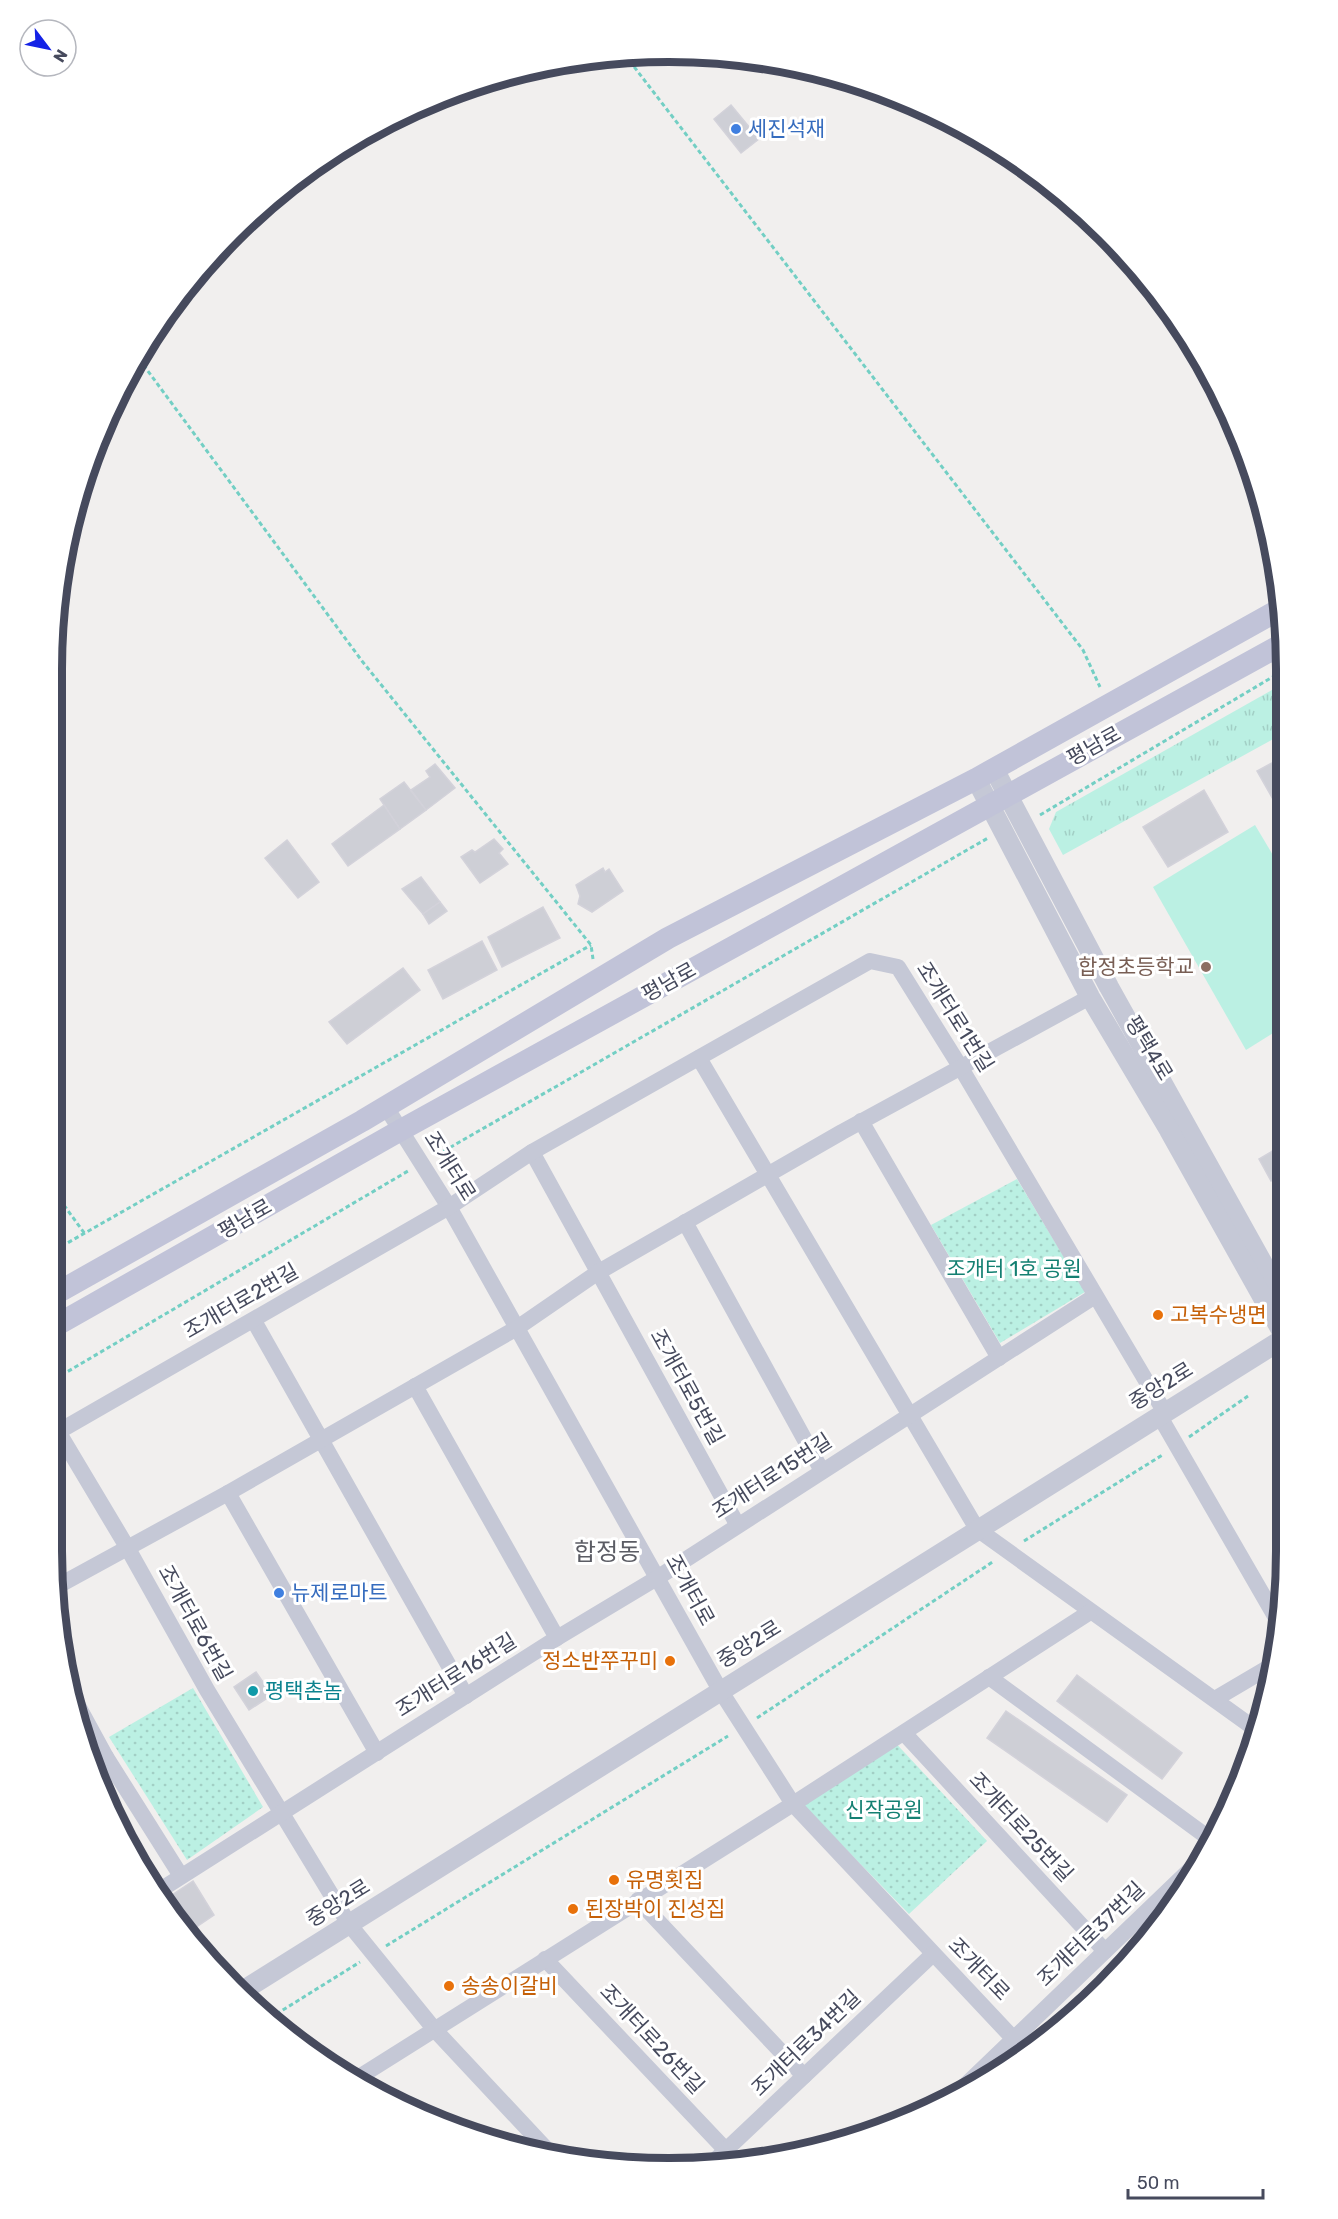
<svg xmlns="http://www.w3.org/2000/svg" width="1338" height="2219" font-family="Rubik,'Noto Sans KR',sans-serif">
<style>
.grass{fill:url(#grass-tufts)}
.park{fill:url(#park-dots)}
.pitch{fill:#bbf0e3}
.building{fill:#cecfd6;stroke:#d3d2da;stroke-width:1.5}
.lines{fill:none;stroke-linecap:round;stroke-linejoin:round}
.path{stroke:#73cfc4;stroke-width:3;stroke-dasharray:4.5 3;stroke-linecap:butt}
.minor{stroke:#c5c8d6;stroke-width:16}
.tertiary{stroke:#c5c8d6;stroke-width:20}
.secondary{stroke:#c1c3d8;stroke-width:22}
.shop-dot{fill:#3f7fe0;stroke:#fff;stroke-width:2}
.education-dot{fill:#8d6e63;stroke:#fff;stroke-width:2}
.food-dot{fill:#e8710a;stroke:#fff;stroke-width:2}
.culture-dot{fill:#0f9aa8;stroke:#fff;stroke-width:2}
.labels{text-anchor:middle;stroke-width:6;stroke-linejoin:round;paint-order:stroke}
.shop-label{font-size:21px;fill:#366cbe;stroke:#fff;text-anchor:start}
.street-label{font-size:21px;fill:#464a5d;stroke:#fff}
.education-label{font-size:21px;fill:#785e54;stroke:#fff;text-anchor:end}
.park-label{font-size:21px;fill:#148072;stroke:#fff}
.food-label{font-size:21px;fill:#c56008;stroke:#fff;text-anchor:start}
.culture-label{font-size:21px;fill:#0d838f;stroke:#fff;text-anchor:start}
.quarter-label{font-size:24px;fill:#5b5c64;stroke:#fff}
.rim{fill:none;stroke:#464a5d;stroke-width:8}
</style>
<defs>
<pattern id="grass-tufts" width="24" height="20" patternUnits="userSpaceOnUse" patternTransform="scale(1.5)"><rect width="24" height="20" fill="#bbf0e3"/><path d="M3 7l-1-3M5 7V3M7 7l1-3M15 17l-1-3M17 17v-4M19 17l1-3" fill="none" stroke="#a2cfc5"/></pattern>
<pattern id="park-dots" width="8" height="8" patternUnits="userSpaceOnUse" patternTransform="scale(1.5)"><rect width="8" height="8" fill="#bbf0e3"/><path d="M2 2h.1M6 6h.1" fill="none" stroke="#a2cfc5" stroke-width="1.8" stroke-linecap="round"/></pattern>
</defs>
<rect width="100%" height="100%" fill="#f1efee"/>
<path class="grass" d="M1286 682V732L1063 855 1049 829 1056 812Z"/>
<g class="park">
<path d="M1017 1179 1085 1292 1000 1343 931 1225Z"/>
<path d="M193 1688 263 1807 187 1860 109 1737Z"/>
<path d="M890 1737 987 1841 909 1914 801 1803Z"/>
</g>
<path class="pitch" d="M1255 825 1286 877V1025L1246 1050 1153 887Z"/>
<g class="building">
<path d="M731 105 759 139 741 153 714 119Z"/>
<path d="M1283 757 1286 761V822L1257 771Z"/>
<path d="M435 764 455 788 426 810 411 790 430 777 426 771Z"/>
<path d="M404 782 426 810 400 829 380 799Z"/>
<path d="M1204 790 1228 832 1168 867 1143 827Z"/>
<path d="M384 805 400 829 348 866 332 844Z"/>
<path d="M494 839 503 849 499 853 508 864 480 883 461 857 472 850 475 852Z"/>
<path d="M287 840 319 882 298 898 265 858Z"/>
<path d="M603 868 605 872 609 869 623 891 592 912 578 904 580 896 576 885Z"/>
<path d="M421 877 440 902 423 914 402 889Z"/>
<path d="M440 902 447 911 429 924 423 914Z"/>
<path d="M543 907 560 938 502 967 488 937Z"/>
<path d="M482 941 497 970 443 999 428 970Z"/>
<path d="M403 968 420 990 347 1044 329 1022Z"/>
<path d="M1286 1143V1172L1271 1181 1259 1159Z"/>
<path d="M256 1672 272 1695 249 1710 234 1687Z"/>
<path d="M1077 1675 1182 1753 1162 1779 1057 1701Z"/>
<path d="M1006 1711 1127 1795 1107 1822 987 1738Z"/>
<path d="M193 1881 214 1915 186 1934 163 1901Z"/>
</g>
<g class="lines">
<g class="path">
<path d="M625 55 1083 650 1100 687"/>
<path d="M139 359 362 661 591 945 593 959"/>
<path d="M1040 815 1286 669"/>
<path d="M437 1155 988 838"/>
<path d="M55 1193 85 1234"/>
<path d="M55 1250 591 945"/>
<path d="M55 1379 408 1171"/>
<path d="M1189 1437 1248 1396"/>
<path d="M1024 1541 1164 1454"/>
<path d="M757 1718 994 1561"/>
<path d="M386 1946 728 1736"/>
<path d="M270 2018 360 1962"/>
</g>
<g class="minor">
<path d="M699 1058 977 1529 1258 1731"/>
<path d="M386 1107 449 1207 720 1690 793 1804 1026 2052"/>
<path d="M861 1121 999 1358"/>
<path d="M532 1152 737 1524"/>
<path d="M685 1222 822 1471"/>
<path d="M254 1321 466 1696"/>
<path d="M415 1386 557 1638"/>
<path d="M1159 1415 1279 1623"/>
<path d="M56 1428 127 1547 207 1690 349 1924 435 2030 551 2154"/>
<path d="M56 1433 449 1207 532 1152 870 961 898 967 961 1068 1164 1411"/>
<path d="M228 1493 377 1753"/>
<path d="M56 1587 228 1493 517 1328 597 1273 842 1132 1090 997"/>
<path d="M989 1677 1210 1839"/>
<path d="M70 1691 106 1757 181 1876"/>
<path d="M1215 1699 1271 1666"/>
<path d="M904 1733 1105 1951"/>
<path d="M91 1767 106 1757"/>
<path d="M157 1892 557 1638 657 1578 1095 1296"/>
<path d="M638 1900 804 2076"/>
<path d="M545 1959 738 2163"/>
<path d="M356 2079 793 1804 1090 1612"/>
<path d="M952 2098 1199 1861"/>
<path d="M710 2165 933 1954"/>
</g>
<g class="tertiary">
<path d="M994 769 1109 987 1286 1305"/>
<path d="M976 779 1090 997 1169 1130 1286 1339"/>
<path d="M239 1993 1286 1337"/>
</g>
<g class="secondary">
<path d="M55 1294 362 1121 668 938 976 779 1282 608"/>
<path d="M55 1326 401 1130 1286 642"/>
</g>
</g>
<g class="shop-dot">
<circle cx="736" cy="129" r="6"/>
<circle cx="279" cy="1593" r="6"/>
</g>
<circle class="education-dot" cx="1206" cy="967" r="6"/>
<g class="food-dot">
<circle cx="1158" cy="1315" r="6"/>
<circle cx="670" cy="1661" r="6"/>
<circle cx="614" cy="1880" r="6"/>
<circle cx="573" cy="1909" r="6"/>
<circle cx="449" cy="1986" r="6"/>
</g>
<circle class="culture-dot" cx="253" cy="1691" r="6"/>
<g class="labels">
<g class="shop-label">
<text x="748" y="136">세진석재</text>
<text x="291" y="1600">뉴제로마트</text>
</g>
<g class="street-label">
<text transform="translate(1094 746) rotate(-29)" y="7">평남로</text>
<text transform="translate(669 982) rotate(-29)" y="7">평남로</text>
<text transform="translate(955 1017) rotate(58)" y="7">조개터로1번길</text>
<text transform="translate(1149 1048) rotate(59)" y="7">평택4로</text>
<text transform="translate(450 1166) rotate(58)" y="7">조개터로</text>
<text transform="translate(245 1219) rotate(-30)" y="7">평남로</text>
<text transform="translate(241 1301) rotate(-30)" y="7">조개터로2번길</text>
<text transform="translate(1161 1386) rotate(-32)" y="7">중앙2로</text>
<text transform="translate(687 1387) rotate(61)" y="7">조개터로5번길</text>
<text transform="translate(772 1476) rotate(-33)" y="7">조개터로15번길</text>
<text transform="translate(690 1590) rotate(61)" y="7">조개터로</text>
<text transform="translate(195 1623) rotate(61)" y="7">조개터로6번길</text>
<text transform="translate(749 1644) rotate(-32)" y="7">중앙2로</text>
<text transform="translate(456 1675) rotate(-32)" y="7">조개터로16번길</text>
<text transform="translate(1021 1827) rotate(47)" y="7">조개터로25번길</text>
<text transform="translate(338 1903) rotate(-32)" y="7">중앙2로</text>
<text transform="translate(1091 1934) rotate(-44)" y="7">조개터로37번길</text>
<text transform="translate(979 1969) rotate(46)" y="7">조개터로</text>
<text transform="translate(652 2039) rotate(47)" y="7">조개터로26번길</text>
<text transform="translate(806 2043) rotate(-44)" y="7">조개터로34번길</text>
</g>
<g class="education-label">
<text x="1194" y="974">합정초등학교</text>
</g>
<g class="park-label">
<text x="1014" y="1276">조개터 1호 공원</text>
<text x="884" y="1817">신작공원</text>
</g>
<g class="food-label">
<text x="1170" y="1322">고복수냉면</text>
<text x="658" y="1668" text-anchor="end">정소반쭈꾸미</text>
<text x="626" y="1887">유명횟집</text>
<text x="585" y="1916">된장박이 진성집</text>
<text x="461" y="1993">송송이갈비</text>
</g>
<g class="culture-label">
<text x="265" y="1698">평택촌놈</text>
</g>
<g class="quarter-label">
<text x="607" y="1560">합정동</text>
</g>
</g>
<path d="M0 0H1338V2219H0ZM669 62H669A607 607 0 0 1 1276 669V1551A607 607 0 0 1 669 2158H669A607 607 0 0 1 62 1551V669A607 607 0 0 1 669 62Z" fill="#fff" fill-rule="evenodd"/>
<path class="rim" d="M669 62H669A607 607 0 0 1 1276 669V1551A607 607 0 0 1 669 2158H669A607 607 0 0 1 62 1551V669A607 607 0 0 1 669 62Z"/>
<g transform="translate(48 48) rotate(122)"><circle r="28" fill="#ffffff" stroke="#b5b7be" stroke-width="1.5"/>
<path d="M0-4.5L10 22L0 15L-10 22Z" fill="#1422e6"/>
<text y="-9" font-size="16" font-weight="bold" text-anchor="middle" fill="#464a5d">N</text>
</g>
<path d="M1128 2189v9h135v-9" fill="none" stroke="#464a5d" stroke-width="3"/>
<text x="1137" y="2189" font-size="18" fill="#464a5d" stroke="#ffffff" stroke-width="4.5" paint-order="stroke">50 m</text>
</svg>
